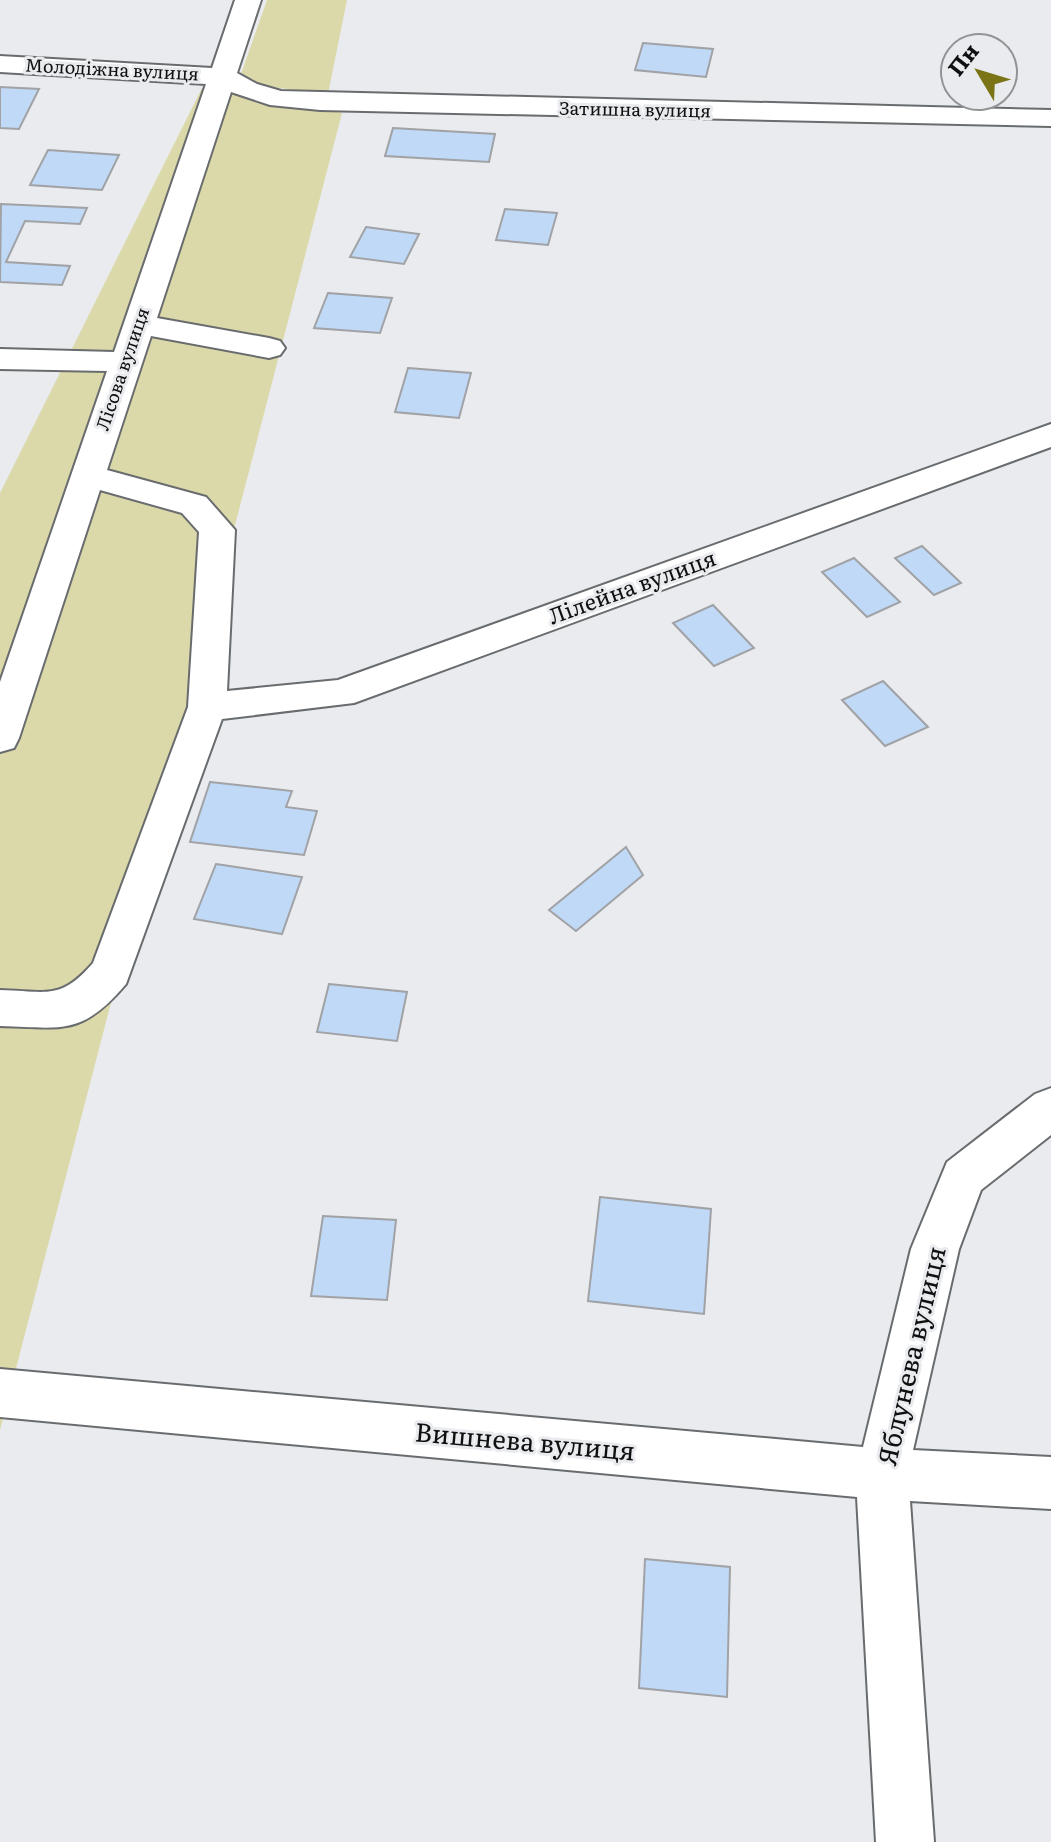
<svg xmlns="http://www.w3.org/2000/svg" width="1051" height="1842" font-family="Literata,serif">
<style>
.green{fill:#dbd9a9}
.building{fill:#c0d9f7;stroke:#a0a2a5;stroke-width:2}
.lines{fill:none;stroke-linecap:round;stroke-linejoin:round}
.minor-casing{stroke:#696c6e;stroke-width:4}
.minor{fill:#fff;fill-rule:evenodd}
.labels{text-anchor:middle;stroke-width:6;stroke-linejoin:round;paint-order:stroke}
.far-street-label{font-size:18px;fill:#0f1010;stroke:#e9ebee}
.street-label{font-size:22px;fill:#0f1010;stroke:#e9ebee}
.near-street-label{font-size:26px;fill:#0f1010;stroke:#e9ebee}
</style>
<rect width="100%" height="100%" fill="#e9ebee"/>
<g class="green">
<path d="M267 0H347L328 94 263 86 241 74Z"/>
<path d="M202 88 342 113 0 1430V493Z"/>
</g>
<g class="building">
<path d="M643 43 713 49 706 77 635 70Z"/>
<path d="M0 87 39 89 19 129 0 128Z"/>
<path d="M393 128 495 134 489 162 385 156Z"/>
<path d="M48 150 119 155 102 190 30 185Z"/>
<path d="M1 204 87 208 80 224 25 221 6 262 70 266 62 285 0 282Z"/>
<path d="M505 209 557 213 548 245 496 240Z"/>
<path d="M366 227 419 234 404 264 350 257Z"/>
<path d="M328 293 392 298 380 333 314 328Z"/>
<path d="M408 368 471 373 459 418 395 412Z"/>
<path d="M922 546 961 583 934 595 895 558Z"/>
<path d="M854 558 900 602 867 617 822 572Z"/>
<path d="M713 605 754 648 714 666 673 623Z"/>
<path d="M883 681 928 727 885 746 842 700Z"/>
<path d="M210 782 292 791 286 807 317 811 304 855 190 842Z"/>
<path d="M626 847 643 875 576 931 549 910Z"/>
<path d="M216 864 302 877 282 934 194 919Z"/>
<path d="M329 984 407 992 397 1041 317 1032Z"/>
<path d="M600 1197 711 1209 704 1314 588 1301Z"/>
<path d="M323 1216 396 1220 387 1300 311 1296Z"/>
<path d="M645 1559 730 1567 727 1697 639 1688Z"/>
</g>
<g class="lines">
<g class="minor-casing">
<g id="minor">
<path d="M235 0H261L237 73 257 84 281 91 1051 110V126L320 110 270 105 231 92 157 318 269 338 280 341 285 348 280 355 269 358 151 336 107 470 206 497 235 530 227 691 338 680 1051 424V447L354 703 222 719 126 984C82 1036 63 1028 0 1026V990C47 991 60 1001 93 963L188 707 199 532 182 513 100 490 19 738 14 748 0 752V682L107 371 0 369V349L114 352 206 84 0 72V56L212 68Z"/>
<path d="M1051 1088V1135L981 1190 959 1249 913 1450 1051 1457V1509L910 1501 934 1842H876L857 1497 0 1417V1369L863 1447 911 1249 947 1162 1035 1094Z"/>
</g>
</g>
<use href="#minor" class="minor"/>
</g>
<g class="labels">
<g class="far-street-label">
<text transform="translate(112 70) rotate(3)" y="6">Молодіжна вулиця</text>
<text transform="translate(635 110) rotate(1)" y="6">Затишна вулиця</text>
<text transform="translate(123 369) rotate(-71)" y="6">Лісова вулиця</text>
</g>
<g class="street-label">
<text transform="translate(632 587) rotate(-20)" y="8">Лілейна вулиця</text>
</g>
<g class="near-street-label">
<text transform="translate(912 1356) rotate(-77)" y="9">Яблунева вулиця</text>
<text transform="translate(525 1442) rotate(5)" y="9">Вишнева вулиця</text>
</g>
</g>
<g transform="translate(979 72) rotate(308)"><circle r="38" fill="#e9ebee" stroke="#929395" stroke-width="2"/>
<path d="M0-6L14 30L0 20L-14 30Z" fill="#7a7417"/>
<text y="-12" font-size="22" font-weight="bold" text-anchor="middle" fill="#0f1010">Пн</text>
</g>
</svg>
